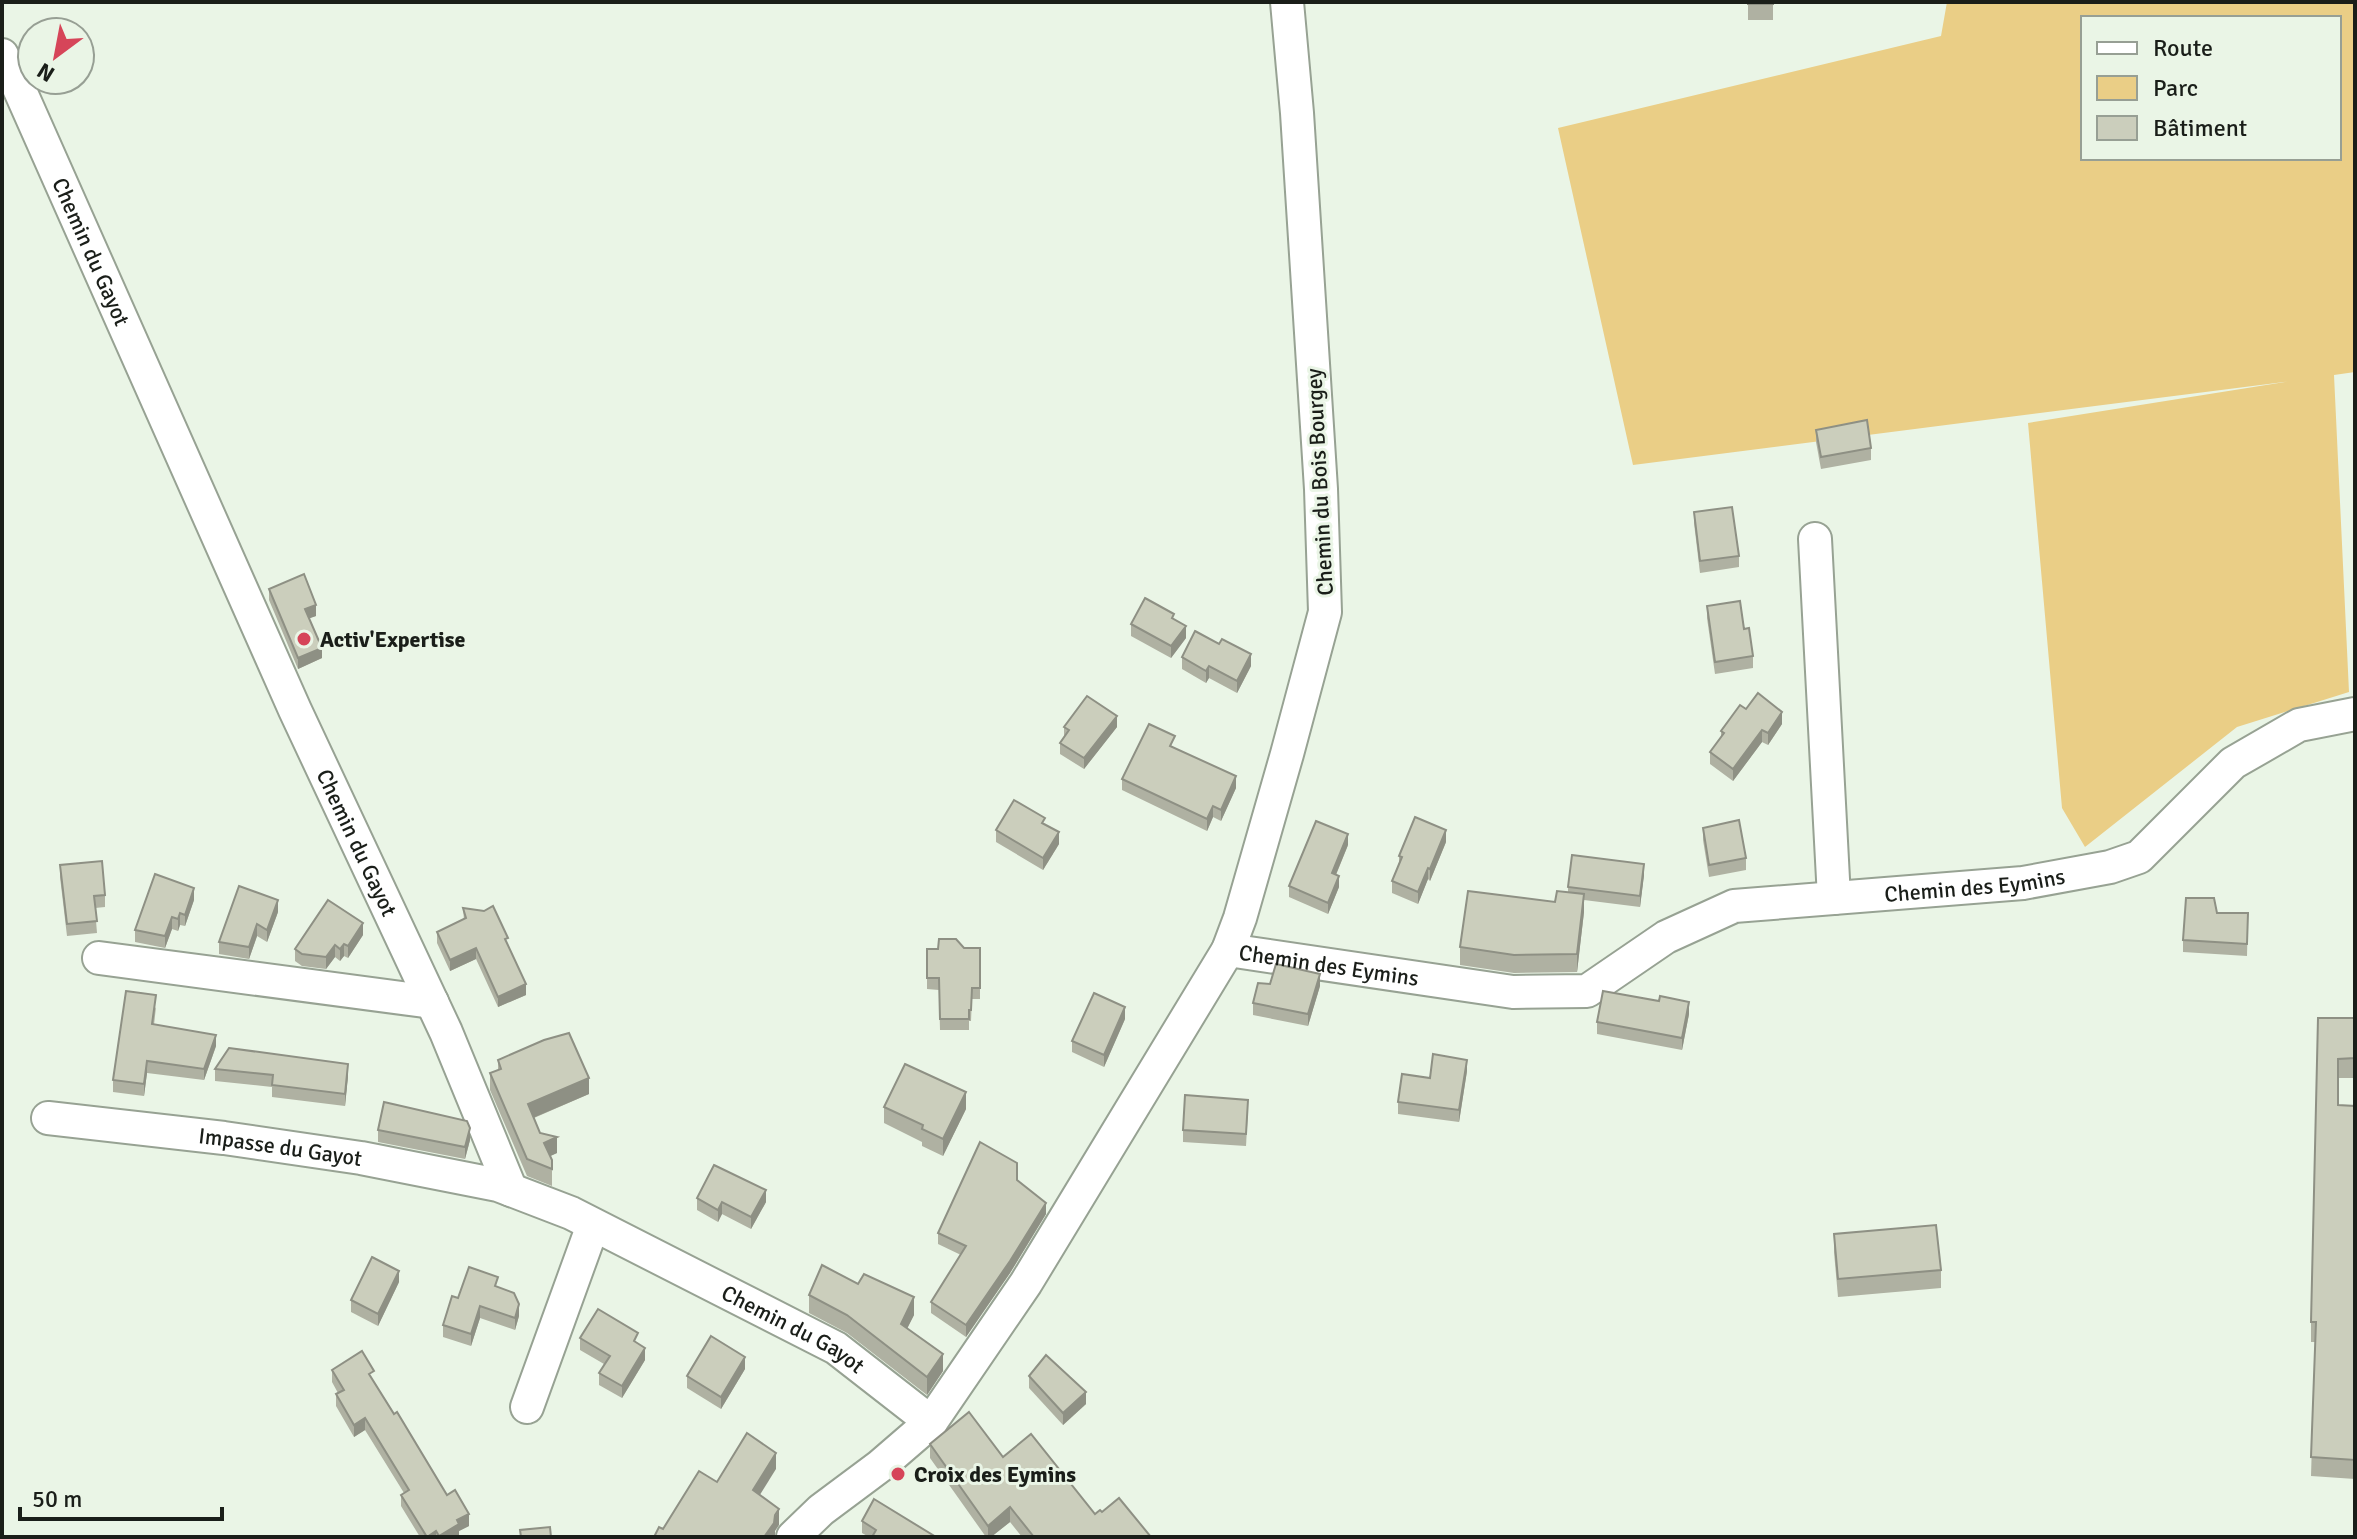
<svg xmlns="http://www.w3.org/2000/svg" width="2357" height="1539" font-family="Signika,sans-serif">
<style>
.green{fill:#eace86;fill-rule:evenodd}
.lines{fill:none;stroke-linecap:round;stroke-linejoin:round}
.minor-casing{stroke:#97a293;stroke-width:36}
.minor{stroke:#fff;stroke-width:32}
.wall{fill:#afb1a2}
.shaded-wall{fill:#8e9084}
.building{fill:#cbcebc;stroke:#8e9084;stroke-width:2}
.poi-dot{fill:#d64559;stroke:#eaf5e6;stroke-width:3}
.labels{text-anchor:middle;stroke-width:6;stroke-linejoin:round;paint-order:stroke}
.street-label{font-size:22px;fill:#1a1e19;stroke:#eaf5e6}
.poi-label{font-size:22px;font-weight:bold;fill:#1a1e19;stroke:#eaf5e6;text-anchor:start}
</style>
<rect width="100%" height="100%" fill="#eaf5e6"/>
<path class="green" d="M1947 2H2355V372L2334 375 2349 692 2237 727 2085 847 2062 808 2028 423 2291 381 1633 465 1558 128 1941 36ZM2083 18H2339V158H2083Z"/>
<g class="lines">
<g class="minor-casing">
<g id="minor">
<path id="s1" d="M2 55 18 86 295 710 446 1032 511 1190"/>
<path d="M1815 539 1834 898"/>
<path id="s2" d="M1228 950 1513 992 1587 991 1666 937 1734 906 2023 883 2110 867 2139 857 2233 763 2299 725 2355 714"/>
<path d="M99 958 432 1002"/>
<path id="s3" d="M48 1118 224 1138 361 1158 498 1185 571 1213 836 1348 931 1422"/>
<path d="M527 1407 593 1225"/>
<path d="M793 1537 821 1510 880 1466 931 1422 1026 1283 1228 950 1240 918 1287 754 1325 612 1321 489 1297 113 1287 2"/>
</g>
</g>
<use href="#minor" class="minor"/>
</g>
<g class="wall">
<path d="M1773 2V20H1748V4Z"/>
<path d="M1816 430 1871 448V460L1821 469 1816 442Z"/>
<path d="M1694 512 1739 556V567L1700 573 1694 523Z"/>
<path d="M269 589 316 616 309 618 322 658 298 669 269 600Z"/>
<path d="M1707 606 1744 629 1753 656V668L1715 674 1707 618Z"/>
<path d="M1131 624 1186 638 1171 658 1131 636Z"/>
<path d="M1182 657 1251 666 1237 693 1209 678 1206 683 1182 669Z"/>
<path d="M1746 709 1782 724 1768 745 1762 742 1733 781 1710 764V752L1721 738V731Z"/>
<path d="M1064 727H1117L1084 769 1060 754V743L1064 738Z"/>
<path d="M1175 748 1236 788 1221 821 1213 817 1207 831 1122 790V779Z"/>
<path d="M1045 824 1059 844 1043 870 996 842V830Z"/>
<path d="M1703 828 1746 858V870L1709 877 1703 840Z"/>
<path d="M1446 842 1430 881 1428 879 1418 904 1392 893V881L1399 863V856Z"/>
<path d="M1348 845 1336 875 1339 887 1328 914 1289 897V886Z"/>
<path d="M60 865 105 895V907L95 908 97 933 67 936 60 877Z"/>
<path d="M1644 875 1640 907 1584 900V912L1577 972 1514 973 1460 965V947L1555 902 1568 892V887Z"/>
<path d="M194 900 185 926 180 925 178 931 172 929 165 948 135 942V930Z"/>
<path d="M463 908 508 945 526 995 498 1007 476 959 450 971 437 943V932L464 920Z"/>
<path d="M278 912 267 942 257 936 249 959 219 954V942Z"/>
<path d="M2217 913H2248L2247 956 2183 952V940Z"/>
<path d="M363 935 348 958 344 956 340 961 335 957 326 969 302 966 295 961V949Z"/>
<path d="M980 948V999H972L971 1021H969V1030H940L939 990 927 989V949Z"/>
<path d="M1320 986 1308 1026 1253 1015V1003Z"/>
<path d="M156 1007 154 1025 216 1046 204 1080 147 1073 144 1096 113 1092V1080Z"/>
<path d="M1689 1014 1682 1050 1597 1034V1022Z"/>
<path d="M2318 1018H2355V1078H2338V1105L2355 1106V1479L2311 1476 2315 1342H2311V1322Z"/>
<path d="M1125 1019 1104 1067 1072 1052V1041Z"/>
<path d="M498 1060 589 1094 534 1118 540 1133 557 1153 550 1156 552 1169V1186L527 1176 490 1090V1073L498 1070Z"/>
<path d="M215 1069 348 1076 345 1106 272 1097V1087L215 1081Z"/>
<path d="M1467 1071 1459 1122 1398 1114V1102Z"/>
<path d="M884 1107 966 1109 943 1156 922 1146V1142L884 1123Z"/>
<path d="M1248 1111 1246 1146 1183 1142V1130Z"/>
<path d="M378 1130 470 1140 465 1159 378 1142Z"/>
<path d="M1017 1180 1046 1214 1010 1273 966 1337 931 1313V1302L961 1255 938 1244V1233Z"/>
<path d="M697 1198 766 1202 751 1229 722 1214 718 1222 697 1210Z"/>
<path d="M1834 1234 1941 1270V1288L1838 1297 1834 1252Z"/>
<path d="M399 1282 378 1326 351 1312V1300Z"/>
<path d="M498 1287 519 1316 515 1330 480 1318 471 1346 443 1337V1325L458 1298Z"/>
<path d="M809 1295 914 1315 907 1328 943 1371 927 1395 847 1333 809 1313Z"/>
<path d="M580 1338 638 1344 645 1360 622 1398 599 1385V1373L604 1364 580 1350Z"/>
<path d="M745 1369 721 1409 687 1388V1376Z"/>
<path d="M332 1370 374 1382 447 1495 469 1526 459 1531V1536L457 1537H420L401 1506V1495L404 1493 365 1430 354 1437 336 1406V1394L338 1393 332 1382Z"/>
<path d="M1029 1376 1086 1404 1063 1425 1029 1388Z"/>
<path d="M930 1444 1003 1457 1095 1514 1102 1512 1151 1537H1022L1010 1522 991 1537H986L930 1458Z"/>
<path d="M862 1521 936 1537H869L862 1533Z"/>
</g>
<g class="shaded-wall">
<path d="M316 605V616L305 620V609Z"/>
<path d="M1186 626V638L1171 658V646Z"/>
<path d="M322 648V658L298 669V658Z"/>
<path d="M1251 654V666L1237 693V681Z"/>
<path d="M1209 666V678L1206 683V671Z"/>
<path d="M1782 712V724L1768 745V733Z"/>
<path d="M1117 716V727L1084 769V758Z"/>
<path d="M1762 730V742L1733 781V769Z"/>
<path d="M1236 776V788L1221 821V810Z"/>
<path d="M1213 806V817L1207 831V819Z"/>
<path d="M1446 830V842L1430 881V869Z"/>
<path d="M1059 832V844L1043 870V858Z"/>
<path d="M1348 834V845L1332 884V873Z"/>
<path d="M1644 864V875L1640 907V896Z"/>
<path d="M1428 868V879L1418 904V892Z"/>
<path d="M1339 876V887L1328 914V903Z"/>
<path d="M194 888V900L185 926V915Z"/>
<path d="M1584 894V912L1577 972V954Z"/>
<path d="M278 900V912L267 942V930Z"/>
<path d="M180 913V925L178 931V919Z"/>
<path d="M172 917V929L165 948V936Z"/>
<path d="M363 923V935L348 958V946Z"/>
<path d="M257 924V936L249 959V947Z"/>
<path d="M344 944V956L340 961V949Z"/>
<path d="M335 945V957L326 969V957Z"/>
<path d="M476 948V959L450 971V960Z"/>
<path d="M1320 974V986L1308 1026V1014Z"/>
<path d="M526 984V995L498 1007V997Z"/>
<path d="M1689 1002V1014L1682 1050V1038Z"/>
<path d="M1125 1007V1019L1104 1067V1055Z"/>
<path d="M216 1035V1046L204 1080V1069Z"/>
<path d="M1467 1060V1071L1459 1122V1110Z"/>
<path d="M147 1061V1073L144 1096V1084Z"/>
<path d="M348 1064V1076L345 1106V1094Z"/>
<path d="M589 1078V1094L528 1120V1104Z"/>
<path d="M966 1092V1109L943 1156V1139Z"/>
<path d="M470 1128V1140L465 1159V1147Z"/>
<path d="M557 1137V1153L544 1159V1143Z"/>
<path d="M766 1190V1202L751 1229V1217Z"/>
<path d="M722 1202V1214L718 1222V1210Z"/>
<path d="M1046 1203V1214L1010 1273 966 1337V1325Z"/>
<path d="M399 1271V1282L378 1326V1314Z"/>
<path d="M914 1297V1315L901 1341V1324Z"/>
<path d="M519 1304V1316L515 1330V1318Z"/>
<path d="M480 1306V1318L471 1346V1334Z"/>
<path d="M645 1348V1360L622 1398V1386Z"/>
<path d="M943 1354V1371L927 1395V1377Z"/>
<path d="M745 1357V1369L721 1409V1397Z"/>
<path d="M1086 1392V1404L1063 1425V1413Z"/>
<path d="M365 1418V1430L354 1437V1425Z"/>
<path d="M776 1453V1469L753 1506V1490Z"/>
<path d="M1010 1507V1522L991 1537H988V1526Z"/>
<path d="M779 1509V1525L775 1531V1537H764Z"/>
<path d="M469 1514V1526L459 1531V1536L457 1537H439L457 1520Z"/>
<path d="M436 1531V1537H427Z"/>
</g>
<g class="building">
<rect x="1748" y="2" width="25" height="2"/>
<path d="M1867 420 1871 448 1821 457 1816 430Z"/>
<path d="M1732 507 1739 556 1700 561 1694 512Z"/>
<path d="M304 574 316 605 305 609 322 648 298 658 269 589Z"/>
<path d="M1145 598 1174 614 1172 618 1186 626 1171 646 1131 624Z"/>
<path d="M1740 601 1744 629 1749 628 1753 656 1715 662 1707 606Z"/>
<path d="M1195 631 1219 644 1222 639 1251 654 1237 681 1209 666 1206 671 1182 657Z"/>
<path d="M1758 693 1782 712 1768 733 1762 730 1733 769 1710 752 1724 733 1721 731 1740 705 1746 709Z"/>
<path d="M1087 696 1117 716 1084 758 1060 743 1069 730 1064 727Z"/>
<path d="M1149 724 1175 736 1170 746 1236 776 1221 810 1213 806 1207 819 1122 779Z"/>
<path d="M1014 800 1045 818 1042 823 1059 832 1043 858 996 830Z"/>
<path d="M1415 817 1446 830 1430 869 1428 868 1418 892 1392 881 1402 857 1399 856Z"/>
<path d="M1739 820 1746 858 1709 865 1703 828Z"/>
<path d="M1316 821 1348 834 1332 873 1339 876 1328 903 1289 886Z"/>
<path d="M1572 855 1644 864 1640 896 1568 887Z"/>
<path d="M102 861 105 895 94 896 97 921 67 924 60 865Z"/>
<path d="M155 874 194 888 185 915 180 913 178 919 172 917 165 936 135 930Z"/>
<path d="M239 886 278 900 267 930 257 924 249 947 219 942Z"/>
<path d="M1468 891 1555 902 1557 891 1584 894 1577 954 1514 955 1460 947Z"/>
<path d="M2186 898H2214L2217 913H2248L2247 944 2183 940Z"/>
<path d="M328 900 363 923 348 946 344 944 340 949 335 945 326 957 302 954 295 949Z"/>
<path d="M493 906 508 938 505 939 526 984 498 997 476 948 450 960 437 932 466 918 463 908 484 911Z"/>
<path d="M939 939H956L964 948H980V988H972L971 1010H969V1019H940L939 978H927V949H938Z"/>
<path d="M1276 964 1320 974 1308 1014 1253 1003 1258 983 1270 984Z"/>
<path d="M126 991 156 995 152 1024 216 1035 204 1069 147 1061 144 1084 113 1080Z"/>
<path d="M1603 991 1659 1001 1660 996 1689 1002 1682 1038 1597 1022Z"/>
<path d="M1094 993 1125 1007 1104 1055 1072 1041Z"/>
<path d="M2318 1018H2355V1058L2338 1059V1105L2355 1106V1460L2311 1457 2316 1322H2311Z"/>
<path d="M569 1033 589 1078 528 1104 540 1133 557 1137 544 1143 552 1160V1169L527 1159 490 1073 501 1069 498 1060 544 1040Z"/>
<path d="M229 1048 348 1064 345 1094 272 1085 273 1075 215 1069Z"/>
<path d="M1433 1054 1467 1060 1459 1110 1398 1102 1402 1074 1430 1078Z"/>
<path d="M905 1064 966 1092 943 1139 922 1129 923 1125 884 1107Z"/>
<path d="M1185 1095 1248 1100 1246 1134 1183 1130Z"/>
<path d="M384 1102 467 1121 470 1128 465 1147 378 1130Z"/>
<path d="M980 1142 1017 1163V1180L1046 1203 1010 1261 966 1325 931 1302 966 1246 938 1233Z"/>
<path d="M714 1165 766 1190 751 1217 722 1202 718 1210 697 1198Z"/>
<path d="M1936 1225 1941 1270 1838 1279 1834 1234Z"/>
<path d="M372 1257 399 1271 378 1314 351 1300Z"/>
<path d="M822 1265 858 1284 864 1274 914 1297 901 1324 943 1354 927 1377 847 1315 809 1295Z"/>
<path d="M469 1267 498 1277 495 1286 514 1293 519 1304 515 1318 480 1306 471 1334 443 1325 452 1296 458 1298Z"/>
<path d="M598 1309 638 1333 634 1341 645 1348 622 1386 599 1373 610 1356 580 1338Z"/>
<path d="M711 1336 745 1357 721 1397 687 1376Z"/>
<path d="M362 1351 374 1371 369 1374 394 1414 397 1412 447 1495 455 1490 469 1514 457 1520 459 1524 439 1536 436 1531 427 1537 401 1495 409 1490 365 1418 354 1425 336 1394 344 1390 332 1370Z"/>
<path d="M1046 1355 1086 1392 1063 1413 1029 1376Z"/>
<path d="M969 1412 1003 1457 1031 1434 1095 1514 1100 1510 1102 1512 1119 1498 1151 1537H1034L1010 1507 988 1526 930 1444Z"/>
<path d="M747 1433 776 1453 753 1490 779 1509 775 1515 774 1523 764 1537H654L659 1527 663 1529 699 1471 717 1482Z"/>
<path d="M874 1499 936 1537H872L876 1530 862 1521Z"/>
<path d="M550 1527 551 1537H521L520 1530Z"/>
</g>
<g class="poi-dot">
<circle cx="304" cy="639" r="8"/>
<circle cx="898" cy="1474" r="8"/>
</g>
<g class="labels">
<g class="street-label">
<text dy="8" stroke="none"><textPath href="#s1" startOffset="216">Chemin du Gayot</textPath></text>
<text transform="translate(1319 482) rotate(-93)" y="8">Chemin du Bois Bourgey</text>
<text dy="8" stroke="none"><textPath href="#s1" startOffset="864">Chemin du Gayot</textPath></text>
<text dy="8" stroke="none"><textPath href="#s2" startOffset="774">Chemin des Eymins</textPath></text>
<text dy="8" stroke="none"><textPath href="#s2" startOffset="102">Chemin des Eymins</textPath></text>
<text dy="8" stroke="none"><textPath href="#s3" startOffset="234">Impasse du Gayot</textPath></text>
<text dy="8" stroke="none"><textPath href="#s3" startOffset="784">Chemin du Gayot</textPath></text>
</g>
<g class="poi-label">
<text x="320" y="647">Activ'Expertise</text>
<text x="914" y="1482">Croix des Eymins</text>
</g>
</g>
<rect width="2357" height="1539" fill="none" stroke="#1a1e19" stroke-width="8"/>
<rect x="2081" y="16" width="260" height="144" fill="#eaf5e6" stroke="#979f94" stroke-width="2"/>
<rect x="2097" y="42" width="40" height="12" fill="#ffffff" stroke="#979f94" stroke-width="2"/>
<text x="2153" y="56" font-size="24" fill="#1a1e19">Route</text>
<rect x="2097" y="76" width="40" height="24" fill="#eace86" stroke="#979f94" stroke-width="2"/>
<text x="2153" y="96" font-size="24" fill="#1a1e19">Parc</text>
<rect x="2097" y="116" width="40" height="24" fill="#cbcebc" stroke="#979f94" stroke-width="2"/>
<text x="2153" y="136" font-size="24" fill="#1a1e19">Bâtiment</text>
<g transform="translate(56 56) rotate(212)"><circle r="38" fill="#eaf5e6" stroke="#979f94" stroke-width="2"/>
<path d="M0-6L14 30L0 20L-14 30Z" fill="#d64559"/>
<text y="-12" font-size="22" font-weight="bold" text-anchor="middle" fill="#1a1e19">N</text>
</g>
<path d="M20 1507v12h202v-12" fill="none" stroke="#1a1e19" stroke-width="4"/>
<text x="32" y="1507" font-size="24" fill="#1a1e19" stroke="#eaf5e6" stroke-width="6" paint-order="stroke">50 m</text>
</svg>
